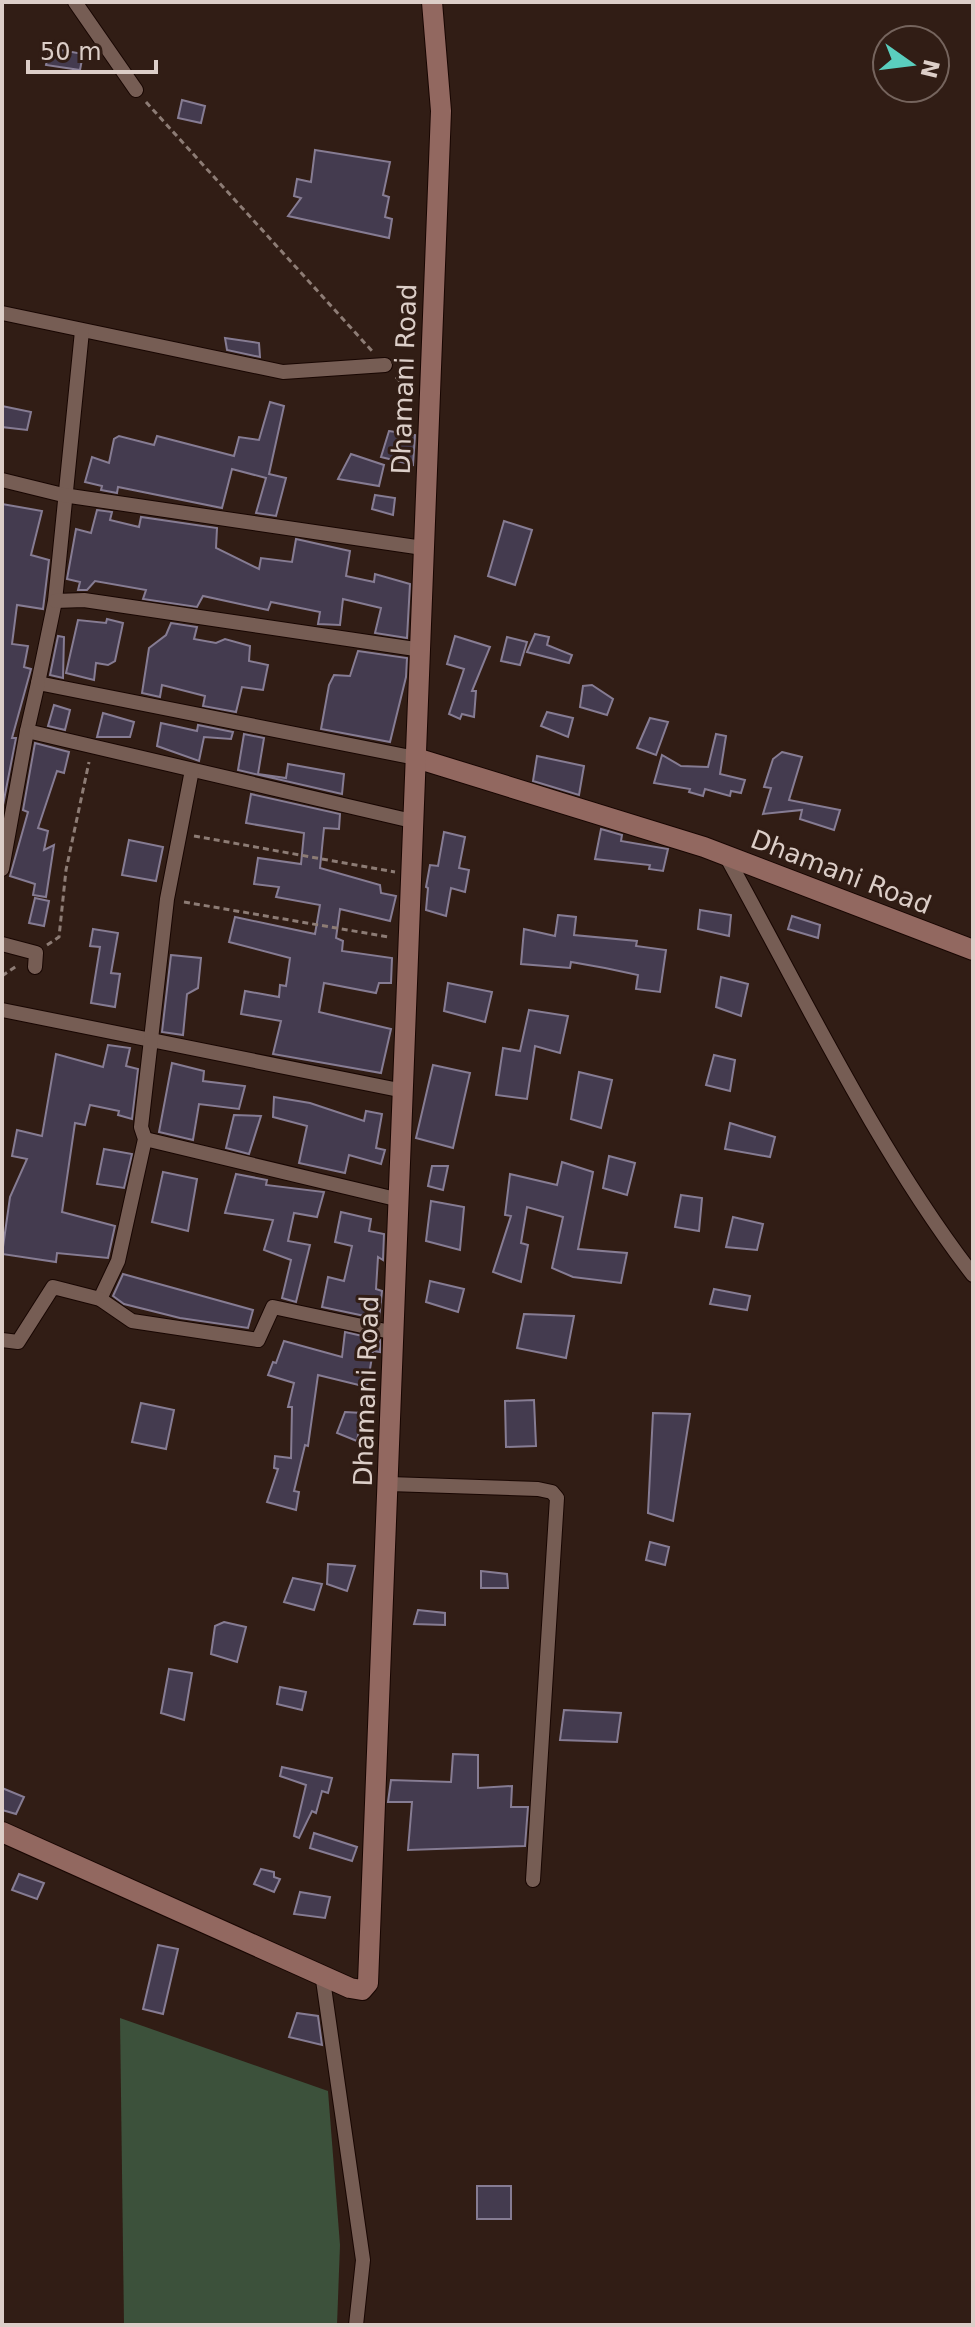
<svg xmlns="http://www.w3.org/2000/svg" width="975" height="2327" font-family="'DejaVu Sans',sans-serif">
<style>
.forest{fill:#3c513b}
.building{fill:#443b4f;stroke:#867c93;stroke-width:2}
.lines{fill:none;stroke-linecap:round;stroke-linejoin:round}
.street-casing{stroke:#180602;stroke-width:16}
.secondary-casing{stroke:#180602;stroke-width:22}
.path{stroke:#8d7c75;stroke-width:3;stroke-dasharray:6 4;stroke-linecap:butt}
.street{stroke:#765d54;stroke-width:14}
.secondary{stroke:#926860;stroke-width:20}
.labels{text-anchor:middle;stroke-width:6;stroke-linejoin:round;paint-order:stroke}
.street-label{font-size:26px;fill:#dccec8;stroke:#311d15}
</style>
<rect width="100%" height="100%" fill="#311d15"/>
<path class="forest" d="M120 2018 328 2091 340 2245 337 2325H124Z"/>
<g class="building">
<path d="M50 48 83 54 80 70 46 65Z"/>
<path d="M182 100 205 106 201 123 178 118Z"/>
<path d="M315 150 390 162 383 195 389 197 385 217 392 219 389 238 288 216 301 198 294 196 297 179 311 182Z"/>
<path d="M225 338 259 343 260 357 227 350Z"/>
<path d="M270 402 284 406 269 474 286 478 276 516 256 513 266 478 232 469 222 508 118 487 117 493 101 490 102 486 85 482 92 457 109 463 114 439 119 436 154 445 157 436 234 456 239 437 259 440Z"/>
<path d="M2 406 31 412 27 430 2 427Z"/>
<path d="M389 431 415 435 413 465 381 457Z"/>
<path d="M351 454 384 465 379 486 338 479Z"/>
<path d="M375 495 395 498 393 515 372 509Z"/>
<path d="M2 504 42 511 31 555 49 560 43 609 17 605 12 644 28 646 24 667 31 669 12 738H16L3 805Z"/>
<path d="M97 510 112 512 110 520 139 527 141 517 217 528 216 548 259 569 261 558 292 562 296 539 350 551 346 576 374 582 375 574 410 584 407 638 375 633 381 608 343 599 340 625 318 624 320 612 271 602 268 610 203 596 197 607 143 599 146 590 95 581 87 590H78L80 582 67 579 76 529 91 533Z"/>
<path d="M504 521 532 530 515 585 488 576Z"/>
<path d="M107 619 123 623 115 661 108 665 96 663 94 680 66 673 78 620 106 623Z"/>
<path d="M171 623 197 627 194 639 216 643 225 639 250 646 249 661 268 665 263 690 242 687 236 712 203 706 205 696 162 685 160 697 142 693 149 648 166 635Z"/>
<path d="M535 634 549 637 547 645 572 655 569 663 527 652Z"/>
<path d="M58 636 64 637 63 678 50 675Z"/>
<path d="M455 636 490 647 472 691H476L474 717 462 714 460 719 449 714 464 669 447 664Z"/>
<path d="M507 637 527 642 520 665 501 661Z"/>
<path d="M358 651 407 658 406 677 390 742 321 729 329 685 334 675 350 676Z"/>
<path d="M592 685 613 699 607 715 580 707 583 686Z"/>
<path d="M54 705 70 710 65 730 48 726Z"/>
<path d="M547 712 573 718 568 737 541 726Z"/>
<path d="M103 713 134 722 130 737H97Z"/>
<path d="M650 718 668 722 656 755 637 748Z"/>
<path d="M161 723 197 731 198 725 233 732 231 739 204 737 199 761 157 746Z"/>
<path d="M244 734 264 738 258 774 286 778 288 764 344 774 342 794 238 770Z"/>
<path d="M716 734 726 736 720 774 745 780 741 793 731 791 730 796 705 789 703 796 689 792 690 789 654 783 662 755 681 766 708 767Z"/>
<path d="M35 743 69 752 64 773 57 771 38 828 48 831 44 850 54 845 46 897 33 895 35 884 10 876 28 812 23 810Z"/>
<path d="M782 752 802 757 789 800 840 810 834 830 800 819 802 810 763 814 771 788 764 787 773 759Z"/>
<path d="M537 756 584 766 579 795 533 781Z"/>
<path d="M251 794 340 814 339 829 324 828 320 868 380 885 381 893 396 896 390 921 340 909 336 938 343 941 342 951 392 958 391 983H379L376 993 324 983 319 1012 391 1029 381 1073 273 1054 281 1021 241 1014 245 991 279 997 280 985 286 986 290 958 229 942 235 917 315 934 320 905 276 897 279 887 254 884 258 858 301 864 304 833 246 823Z"/>
<path d="M601 829 622 835 621 841 668 849 663 871 649 869 650 865 595 859Z"/>
<path d="M444 832 465 837 459 868 469 870 465 892 451 888 446 916 426 910 428 888 426 887 430 865 438 866Z"/>
<path d="M129 840 163 847 156 881 122 875Z"/>
<path d="M35 898 49 901 44 926 29 923Z"/>
<path d="M700 910 731 915 729 936 698 929Z"/>
<path d="M558 915 576 917 574 935 637 941 636 946 666 950 660 992 636 989 638 975 605 968 571 962 570 968 521 964 524 929 555 936Z"/>
<path d="M792 916 820 925 818 938 788 929Z"/>
<path d="M93 929 118 933 111 973 120 974 115 1007 91 1003 100 947 90 946Z"/>
<path d="M171 955 201 958 198 988 187 994 183 1035 162 1032Z"/>
<path d="M721 977 748 984 741 1016 716 1007Z"/>
<path d="M448 983 492 992 485 1022 444 1011Z"/>
<path d="M529 1010 568 1016 560 1053 535 1046 527 1099 496 1095 503 1048 520 1051Z"/>
<path d="M108 1045 130 1048 126 1066 138 1069 132 1119 118 1115 119 1111 90 1105 85 1125 75 1123 62 1212 115 1226 108 1258 57 1253 56 1262 2 1254 10 1197 27 1159 12 1156 17 1130 42 1136 56 1054 103 1067Z"/>
<path d="M714 1055 735 1060 730 1091 706 1085Z"/>
<path d="M172 1063 204 1071 203 1081 245 1086 239 1109 199 1104 193 1140 159 1132Z"/>
<path d="M433 1065 470 1073 453 1148 416 1138Z"/>
<path d="M579 1072 612 1080 601 1128 571 1119Z"/>
<path d="M274 1097 310 1103 364 1121 366 1111 382 1114 376 1148 385 1150 381 1164 349 1155 345 1173 299 1163 307 1126 273 1117Z"/>
<path d="M234 1115 261 1116 249 1154 226 1148Z"/>
<path d="M730 1123 775 1137 770 1157 725 1149Z"/>
<path d="M104 1149 132 1154 124 1188 97 1184Z"/>
<path d="M609 1156 635 1163 627 1195 603 1188Z"/>
<path d="M562 1162 593 1172 578 1249 627 1253 621 1283 573 1277 552 1268 563 1217 527 1207 521 1243 528 1245 521 1282 493 1272 511 1216 505 1215 510 1174 557 1185Z"/>
<path d="M432 1166H448L443 1190 428 1186Z"/>
<path d="M163 1172 197 1179 188 1231 152 1222Z"/>
<path d="M236 1174 267 1180 266 1185 324 1192 317 1217 294 1213 288 1241 310 1245 296 1302 282 1298 291 1260 264 1250 273 1220 225 1213Z"/>
<path d="M681 1195 702 1198 699 1231 675 1227Z"/>
<path d="M431 1201 464 1207 460 1250 426 1241Z"/>
<path d="M341 1212 371 1219 369 1231 384 1234 383 1260 378 1257 376 1289 382 1291 379 1319 322 1307 328 1277 344 1281 352 1246 335 1242Z"/>
<path d="M733 1217 763 1224 757 1250 726 1247Z"/>
<path d="M123 1274 253 1310 248 1328 180 1318 124 1304 113 1296Z"/>
<path d="M430 1281 464 1289 458 1312 426 1302Z"/>
<path d="M714 1289 750 1296 747 1310 710 1304Z"/>
<path d="M524 1314 574 1316 566 1358 517 1348Z"/>
<path d="M345 1332 380 1340V1352L373 1351 367 1387 318 1375 308 1446 305 1445 294 1491 299 1492 296 1510 267 1502 278 1469 274 1468 275 1456 291 1458 292 1407H288L294 1383 268 1375 273 1362 276 1363 284 1341 342 1357Z"/>
<path d="M534 1400 536 1446 506 1447 505 1401Z"/>
<path d="M141 1403 174 1410 166 1449 132 1442Z"/>
<path d="M345 1412 362 1413 357 1441 337 1433Z"/>
<path d="M653 1413 690 1414 673 1521 648 1513Z"/>
<path d="M650 1542 669 1547 665 1565 646 1560Z"/>
<path d="M328 1564 355 1566 347 1591 327 1584Z"/>
<path d="M481 1571 507 1574 508 1588H481Z"/>
<path d="M293 1578 322 1584 314 1610 284 1602Z"/>
<path d="M418 1610 445 1613V1625L414 1624Z"/>
<path d="M224 1622 246 1627 237 1662 211 1654 215 1626Z"/>
<path d="M169 1669 192 1673 184 1720 161 1713Z"/>
<path d="M280 1687 306 1692 302 1710 277 1704Z"/>
<path d="M564 1710 621 1713 617 1742 560 1740Z"/>
<path d="M453 1754 478 1755V1788L512 1786 511 1807H528L525 1846 408 1850 412 1802H388L391 1780 451 1782Z"/>
<path d="M282 1767 332 1778 328 1793 322 1791 316 1813 312 1811 299 1838 294 1836 306 1785 280 1776Z"/>
<path d="M2 1788 24 1797 16 1814 2 1810Z"/>
<path d="M314 1833 357 1847 352 1861 310 1848Z"/>
<path d="M261 1869 274 1872V1877L280 1879 274 1892 254 1884Z"/>
<path d="M19 1874 44 1883 37 1899 12 1890Z"/>
<path d="M300 1892 330 1897 325 1918 294 1914Z"/>
<path d="M158 1945 178 1949 163 2014 143 2009Z"/>
<path d="M297 2013 318 2016 322 2045 289 2037Z"/>
<rect x="477" y="2186" width="34" height="33"/>
</g>
<g class="lines">
<g class="street-casing">
<g id="street">
<path d="M75 2 136 90"/>
<path d="M2 313 283 372 385 365"/>
<path d="M82 331 55 601 38 683 416 758"/>
<path d="M2 480 63 495 423 548"/>
<path d="M55 601 84 600 422 650"/>
<path d="M38 683 27 731 412 821"/>
<path d="M726 856C802 993 878 1152 973 1275"/>
<path d="M2 869 27 731"/>
<path d="M2 944 36 953 35 967"/>
<path d="M2 1010 404 1091"/>
<path d="M145 1139 400 1200"/>
<path d="M100 1299 118 1261 145 1139 141 1127 167 899 192 770"/>
<path d="M2 1340 18 1342 53 1287 100 1299 132 1321 258 1340 273 1307 395 1333"/>
<path d="M389 1484 538 1489 552 1492 557 1498 533 1880"/>
<path d="M322 1973 363 2260 356 2325"/>
</g>
</g>
<g class="secondary-casing">
<g id="secondary">
<path d="M416 758 704 847 973 950"/>
<path d="M2 1832 350 1988 362 1990 368 1983 441 111 432 2"/>
</g>
</g>
<g class="path">
<path d="M146 102 372 351"/>
<path d="M396 377 412 395"/>
<path d="M194 836 395 872"/>
<path d="M184 902 389 937"/>
<path d="M47 945 59 937 66 870 89 762"/>
<path d="M2 976 18 965"/>
</g>
<use href="#street" class="street"/>
<use href="#secondary" class="secondary"/>
</g>
<g class="labels">
<g class="street-label">
<text transform="translate(404 379) rotate(-88)" y="9">Dhamani Road</text>
<text transform="translate(841 872) rotate(21)" y="9">Dhamani Road</text>
<text transform="translate(366 1391) rotate(-88)" y="9">Dhamani Road</text>
</g>
</g>
<rect width="975" height="2327" fill="none" stroke="#dccec8" stroke-width="8"/>
<g transform="translate(911 64) rotate(104)"><circle r="38" fill="#311d15" stroke="#75645d" stroke-width="2"/>
<path d="M0-6L14 30L0 20L-14 30Z" fill="#5acebe"/>
<text y="-12" font-size="22" font-weight="bold" text-anchor="middle" fill="#dccec8">N</text>
</g>
<path d="M28 60v12h128v-12" fill="none" stroke="#dccec8" stroke-width="4"/>
<text x="40" y="60" font-size="24" fill="#dccec8" stroke="#311d15" stroke-width="6" paint-order="stroke">50 m</text>
</svg>
